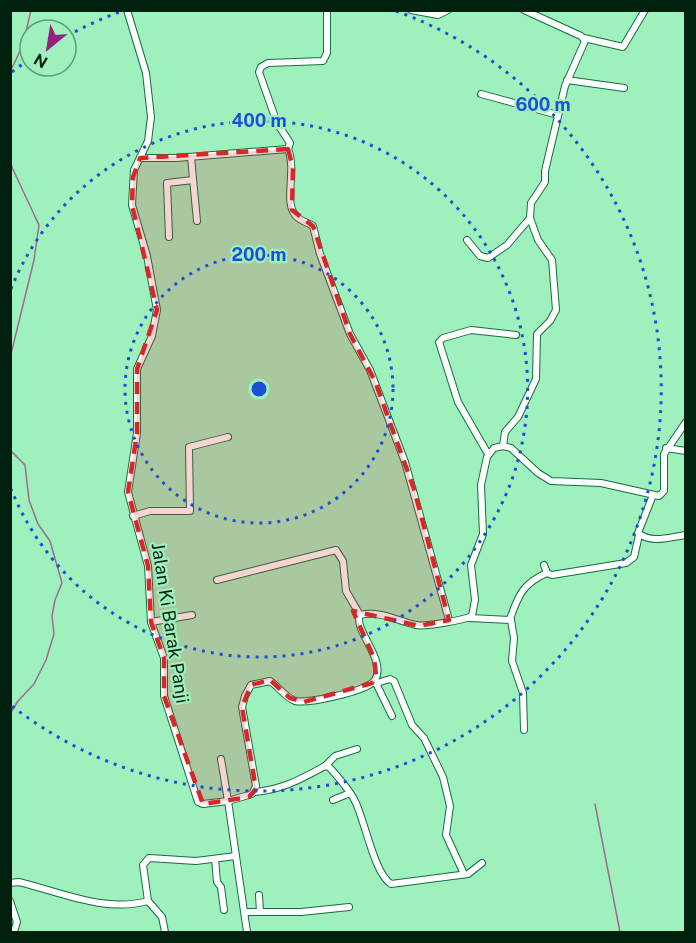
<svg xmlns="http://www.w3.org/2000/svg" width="696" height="943" font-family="'Public Sans',sans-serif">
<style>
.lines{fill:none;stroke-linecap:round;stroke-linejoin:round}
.stream{stroke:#a06b93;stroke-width:1.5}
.minor-casing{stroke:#136e42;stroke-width:8}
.minor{stroke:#fff;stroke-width:6}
.marked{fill:#d62828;fill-opacity:0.2;stroke:#d62828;stroke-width:4.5;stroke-dasharray:12 8;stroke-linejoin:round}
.ring{fill:none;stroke:#1d4ed8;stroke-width:3;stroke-dasharray:3 6}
.labels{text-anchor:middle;stroke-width:4.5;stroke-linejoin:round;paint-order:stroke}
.street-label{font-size:18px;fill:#00200e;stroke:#9ef0bd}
.centre{fill:#1d4ed8;stroke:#9ef0bd;stroke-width:3}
.ring-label{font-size:18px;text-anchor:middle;font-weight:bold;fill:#1d4ed8;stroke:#9ef0bd;stroke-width:4.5;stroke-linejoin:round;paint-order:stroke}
</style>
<rect width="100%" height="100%" fill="#9ef0bd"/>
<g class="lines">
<g class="stream">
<path d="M10 72 23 45 31 10"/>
<path d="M10 163 39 225 34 260 10 358"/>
<path d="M10 450 25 465 29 500 38 524 50 541 62 583 55 600 52 616 54 634 46 660 34 684 18 701 10 714"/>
<path d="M595 804 620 932"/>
</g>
<g class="minor-casing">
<g id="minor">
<path d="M127 10 146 73 151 117 148 141 134 170 132 205 147 256 157 310 152 336 137 369V433L128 492 148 566 151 622 164 658V696L198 802 203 804 228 801 247 932"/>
<path d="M411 10 438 15 448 10"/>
<path d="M584 38 623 47 645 10"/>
<path d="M567 80 624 88"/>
<path d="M481 94 558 115"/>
<path d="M288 149 290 143 277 123 259 72 261 67 268 63 323 61 327 53V10"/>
<path d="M191 157 197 221"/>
<path d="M140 158H176L288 149C297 171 283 202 296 216 301 222 308 222 313 226L320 254 350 334 370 370 405 462 449 620"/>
<path d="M169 237 167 183 193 180"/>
<path d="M467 240 480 256 488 258 507 245 530 218"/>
<path d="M503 446 505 432 518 417 536 379 537 334 550 321 556 310 552 260 538 240 530 218 531 203 545 182V171L565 86 585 41 581 36 524 10"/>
<path d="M666 448 686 451"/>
<path d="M488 454 458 402 439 342 443 338 471 330 516 335"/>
<path d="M653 495 638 533C652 544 669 537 686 535"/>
<path d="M133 516 150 511H190L189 447 228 437"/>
<path d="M544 565 547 573 552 575 626 563 634 557 639 535"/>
<path d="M217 580 336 550 343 561 346 591 360 615"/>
<path d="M470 618 511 620 514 638 512 661 523 693 524 730"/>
<path d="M510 619C518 596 523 583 547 573"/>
<path d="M151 622 192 615"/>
<path d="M375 681 392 716"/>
<path d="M377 683 390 679 394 681 412 725 424 738 443 777 450 806 446 835 464 874"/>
<path d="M221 759 228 801 252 794 256 786 242 707 245 696 251 685 270 681C279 687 285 697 295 701 307 704 369 691 375 680 387 660 353 630 360 615 379 610 398 621 416 625 425 627 464 620 472 616L475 600 471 565 483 534 481 485 487 457 494 448 503 446 511 448 538 473 551 481 601 483 659 496 664 491V454L686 422"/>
<path d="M325 766 335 756 357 749"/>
<path d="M254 792C282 790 301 779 325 766L329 767C339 778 349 789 355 801 365 821 374 873 391 884L468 874 482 863"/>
<path d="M333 800 350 793"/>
<path d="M215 859 217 882 221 887 224 910"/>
<path d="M10 883 19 882C60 892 105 913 148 901L143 865 149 858 196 861 236 856"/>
<path d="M259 895 260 912"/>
<path d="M10 901 17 922 14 932"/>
<path d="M148 901 162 917 165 932"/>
<path d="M245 912H301L349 907"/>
</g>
</g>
<use href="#minor" class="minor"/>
</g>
<path class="marked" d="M288 149 293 168 292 210 313 226 350 334 375 381 414 489 449 620 419 626 353 611 374 658 376 675 372 683 304 702 290 698 270 680 251 685 242 707 256 789 249 797 203 804 164 696V658L151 622 148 566 128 492 137 433V369L157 310 132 205 133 177 140 158Z"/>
<g class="ring">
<circle cx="259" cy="389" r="134"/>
<path d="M11 289A268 268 0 1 1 11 489"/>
<path d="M12 72A402 402 0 0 1 28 60M67 36A402 402 0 0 1 122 11M396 11A402 402 0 1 1 12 706"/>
</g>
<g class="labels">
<g class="street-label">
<text transform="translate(170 623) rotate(81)" y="6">Jalan Ki Barak Panji</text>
</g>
</g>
<circle cx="259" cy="389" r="9" class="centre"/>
<g class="ring-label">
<text x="543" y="111">600 m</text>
<text x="259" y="127">400 m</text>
<text x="259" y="261">200 m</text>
</g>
<rect width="696" height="943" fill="none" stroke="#00200e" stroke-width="24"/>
<g transform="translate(48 48) rotate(210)"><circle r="28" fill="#9ef0bd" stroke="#5f9d77" stroke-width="1.5"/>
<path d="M0-4.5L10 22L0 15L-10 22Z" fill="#952281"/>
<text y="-9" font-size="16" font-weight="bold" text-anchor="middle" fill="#00200e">N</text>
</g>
</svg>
